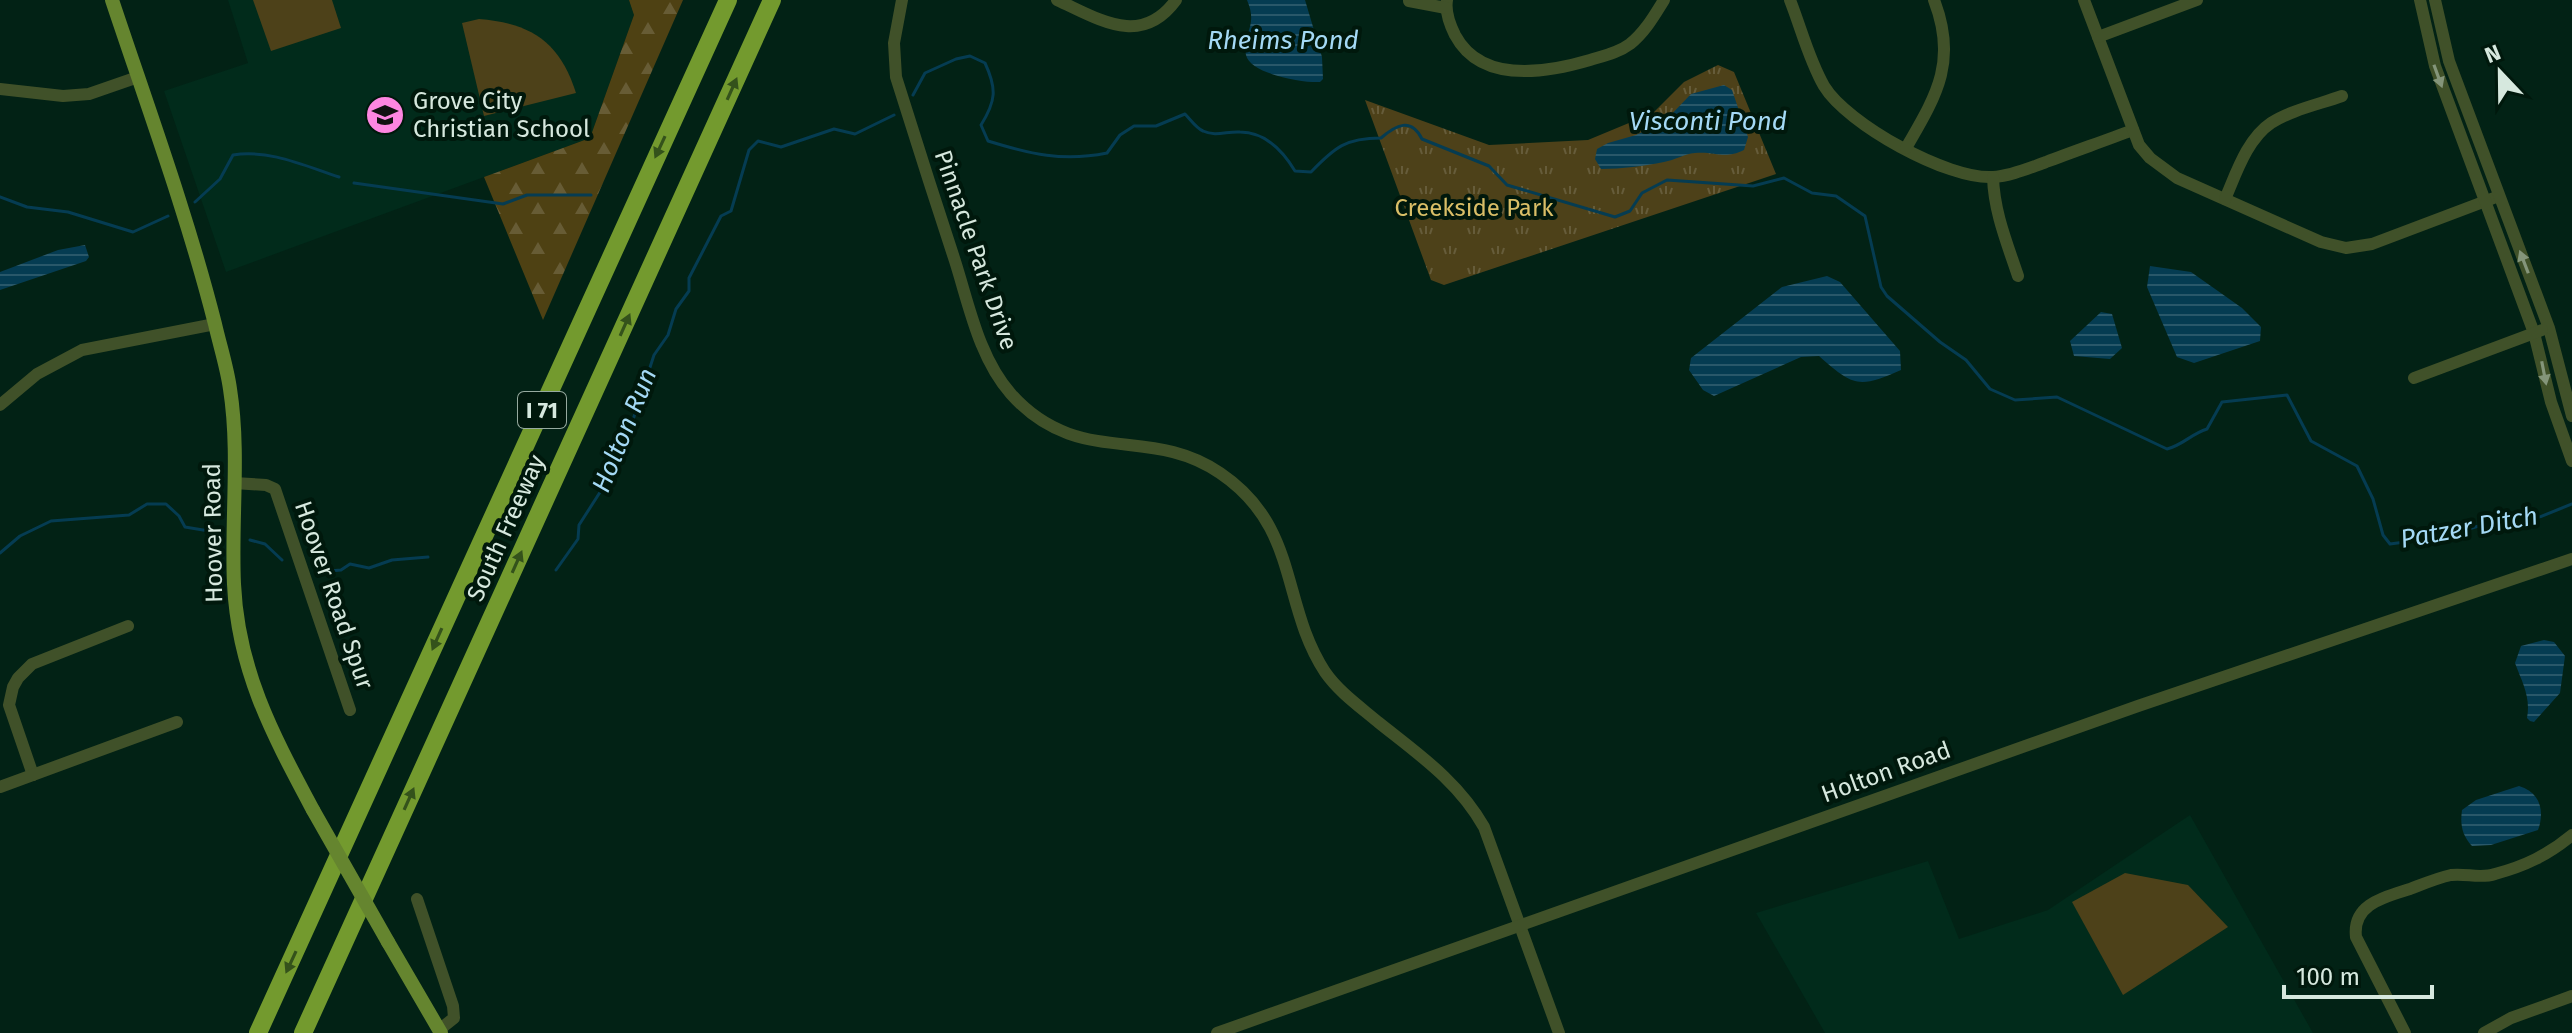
<svg xmlns="http://www.w3.org/2000/svg" width="2572" height="1033" font-family="'Fira Sans',sans-serif">
<style>
.built{fill:#012b1b}
.green{fill:#4d4119}
.forest{fill:url(#forest-firs)}
.park{fill:url(#park-tufts)}
.water{fill:url(#water-rules)}
.lines{fill:none;stroke-linecap:round;stroke-linejoin:round}
.stream{stroke:#053c52;stroke-width:3}
.minor{stroke:#405129;stroke-width:12}
.major{stroke:#65852f;stroke-width:14}
.highway{stroke:#739a2e;stroke-width:18}
.major-bridge{stroke:#65852f;stroke-width:14}
.oneway{fill:#84957a}
.oneway2{fill:#34521b}
.labels{text-anchor:middle;stroke-width:8;stroke-linejoin:round;paint-order:stroke}
.shield{fill:#00180c;stroke:#96aa9f;stroke-width:2}
.shield-label{font-size:22px;font-weight:bold;fill:#d6e8de}
.poi-label{font-size:24px;fill:#d6e8de;stroke:#00180c;text-anchor:start}
.park-label{font-size:24px;fill:#d9be67;stroke:#00180c}
.street-label{font-size:24px;fill:#d6e8de;stroke:#00180c}
.water-label{font-size:26px;font-style:italic;fill:#a4d9f5;stroke:#00180c}
</style>
<defs>
<pattern id="forest-firs" width="22" height="20" patternUnits="userSpaceOnUse" patternTransform="scale(2)"><rect width="22" height="20" fill="#4e4113"/><path d="M5 1l3.5 6h-7zM16 11l3.5 6h-7z" fill="#675c35"/></pattern>
<pattern id="park-tufts" width="24" height="20" patternUnits="userSpaceOnUse" patternTransform="scale(2)"><rect width="24" height="20" fill="#4d4119"/><path d="M3 7l-1-3M5 7V3M7 7l1-3M15 17l-1-3M17 17v-4M19 17l1-3" fill="none" stroke="#665c3a"/></pattern>
<pattern id="water-rules" width="6" height="5" patternUnits="userSpaceOnUse" patternTransform="scale(2)"><rect width="6" height="5" fill="#053c52"/><path d="M0 2.5h6" fill="none" stroke="#29586a"/></pattern>
</defs>
<rect width="100%" height="100%" fill="#022215"/>
<g class="built">
<path d="M228 0H629L634 15 590 138 226 272 164 91 248 63Z"/>
<path d="M2190 815 2313 1033H1825L1756 913 1928 861 1959 939 2048 910Z"/>
</g>
<g class="green">
<path d="M253 0H332L341 28 271 51Z"/>
<path d="M479 19C531 23 560 42 576 93L484 116 462 23Z"/>
<path d="M2125 873 2188 885 2228 927 2123 995 2072 902Z"/>
</g>
<path class="forest" d="M629 0H683L543 320 484 177 590 138 634 15Z"/>
<path class="park" d="M1718 65 1734 72 1776 174 1444 285 1431 280 1365 100 1489 145 1588 140 1653 113 1684 82Z"/>
<g class="water">
<path d="M1247 0H1305L1322 57 1323 79 1320 82C1303 83 1250 74 1246 55 1241 33 1259 28 1247 0Z"/>
<path d="M1724 85 1732 90 1748 137 1744 150C1724 160 1715 151 1695 153 1684 154 1675 160 1664 162 1644 166 1622 169 1601 169L1595 159 1597 149 1608 143 1636 135 1665 121 1691 94Z"/>
<path d="M85 245 89 257 86 261 0 290V272L58 250Z"/>
<path d="M2150 266 2191 272 2242 308 2261 327 2260 341 2194 363 2177 357 2147 287Z"/>
<path d="M1827 276 1840 282 1900 351 1901 370C1858 389 1853 386 1819 356L1801 357 1714 396 1703 390 1689 370 1691 358 1782 287Z"/>
<path d="M2101 312 2112 314 2122 348 2110 359 2074 356 2070 341Z"/>
<path d="M2544 640 2554 642 2565 656 2560 693 2534 722 2530 721 2527 718C2531 697 2522 682 2515 663L2521 646Z"/>
<path d="M2519 786C2540 792 2545 811 2538 830L2491 845 2472 846C2462 835 2460 825 2462 810L2476 800Z"/>
</g>
<g class="lines">
<g class="stream">
<path d="M913 95 925 73 956 59 970 56 985 63C997 89 996 101 981 125L988 141C1030 154 1063 162 1107 153L1120 135 1134 126H1156L1185 114C1190 119 1196 128 1203 131 1216 137 1227 131 1240 132 1265 132 1283 151 1295 171L1311 172C1335 147 1346 138 1381 138 1396 125 1411 117 1422 139L1489 166 1507 185 1615 217 1630 211 1642 193 1667 180 1753 186 1784 178 1812 193 1836 196 1865 216 1881 287 1887 296 1940 342 1966 360 1990 389 2015 400 2057 397 2167 449C2183 445 2191 434 2207 429L2222 402 2287 395 2311 441 2357 466 2373 499 2383 535 2390 544 2442 537 2482 525 2527 522 2572 504"/>
<path d="M354 183 503 204 527 195H591"/>
<path d="M0 197 27 207 68 212 133 232 168 216"/>
<path d="M195 202 220 179 233 155C269 149 305 166 339 177"/>
<path d="M250 540 265 544 282 560"/>
<path d="M0 553 20 536 51 521 129 515 147 504H166L179 516 185 527 215 532"/>
<path d="M556 570 578 539 579 525 604 486V468L609 456 617 448 623 432 631 426 654 355 668 335 676 309 689 291V278L721 216 731 211 749 150 758 141 781 147 834 129 855 134 894 115"/>
<path d="M317 572 341 570 350 564 369 568 392 560 428 557"/>
</g>
<g class="minor">
<path d="M902 0 894 43 896 77C915 138 935 200 955 261 969 305 979 358 1011 394 1078 469 1149 424 1220 473 1300 527 1280 603 1325 672 1339 692 1359 706 1378 722 1418 754 1458 781 1484 827L1559 1033"/>
<path d="M1057 0C1099 19 1141 48 1176 0"/>
<path d="M1447 0C1445 12 1450 25 1455 35 1481 84 1546 73 1590 60 1603 56 1618 53 1630 44 1645 32 1654 16 1664 0"/>
<path d="M1790 0C1801 28 1809 60 1824 86 1847 124 1948 180 1993 177 2011 176 2029 168 2046 162 2075 151 2104 141 2133 130"/>
<path d="M2084 0 2139 145 2150 158 2177 178 2321 242 2346 248 2372 244 2499 196"/>
<path d="M2420 0 2435 66 2534 333 2551 402 2572 461"/>
<path d="M2435 0 2449 61 2549 328 2572 416"/>
<path d="M1409 1 1446 8"/>
<path d="M2098 37 2197 0"/>
<path d="M0 89 63 96 89 94 138 77"/>
<path d="M1906 148C1936 96 1958 62 1934 0"/>
<path d="M1993 177C1994 212 2007 243 2018 276"/>
<path d="M2225 199C2236 174 2247 139 2271 123 2291 110 2320 104 2342 96"/>
<path d="M2414 378 2542 330"/>
<path d="M0 405 37 374 82 350 215 324"/>
<path d="M234 483 266 485 275 489 350 710"/>
<path d="M33 775 9 705 13 687 18 678 32 664 128 626"/>
<path d="M0 787 177 722"/>
<path d="M417 899 453 1006 454 1018 439 1030"/>
<path d="M1217 1033 2138 706 2572 559"/>
<path d="M2405 1033 2356 937C2352 904 2385 897 2410 889 2423 884 2437 878 2451 875 2466 873 2480 879 2495 874 2525 866 2548 855 2572 835"/>
<path d="M2484 1033 2511 1018 2572 996"/>
</g>
<g class="major">
<path d="M112 0C148 108 187 214 215 324 220 346 227 367 230 389 240 453 231 519 234 584 238 671 273 735 313 810"/>
<path d="M388 942 441 1033"/>
</g>
<g class="highway">
<path d="M258 1033 728 0"/>
<path d="M303 1033 772 0"/>
</g>
<path class="major-bridge" d="M313 810 388 942"/>
</g>
<defs><path id="oneway-solid" d="M-6-.8H1V-3.2L6.5 0L1 3.2V.8H-6Z" transform="scale(2)"/></defs>
<g class="oneway">
<use href="#oneway-solid" transform="translate(2438 76) rotate(70)"/>
<use href="#oneway-solid" transform="translate(2524 262) rotate(-111)"/>
<use href="#oneway-solid" transform="translate(2544 373) rotate(79)"/>
</g>
<g class="oneway2">
<use href="#oneway-solid" transform="translate(732 89) rotate(-66)"/>
<use href="#oneway-solid" transform="translate(660 147) rotate(115)"/>
<use href="#oneway-solid" transform="translate(625 325) rotate(-66)"/>
<use href="#oneway-solid" transform="translate(517 562) rotate(-66)"/>
<use href="#oneway-solid" transform="translate(437 639) rotate(114)"/>
<use href="#oneway-solid" transform="translate(409 799) rotate(-66)"/>
<use href="#oneway-solid" transform="translate(291 962) rotate(115)"/>
</g>
<defs>
<g id="school-disc" transform="scale(2)"><circle r="9.5" fill="#fd86e1" stroke="#00180c"/><path d="M0-5L7-2L0 1L-7-2ZM-4 1L0 2.5L4 1V4Q0 6-4 4Z" fill="#111"/></g>
</defs>
<g fill-rule="evenodd">
<use href="#school-disc" x="385" y="115"/>
</g>
<g class="labels">
<rect class="shield" x="518" y="392" width="48" height="36" rx="6"/>
<g class="shield-label">
<text x="542" y="418">I 71</text>
</g>
<g class="poi-label">
<text x="413" y="109">Grove City<tspan x="413" dy="28">Christian School</tspan></text>
</g>
<g class="park-label">
<text x="1474" y="216">Creekside Park</text>
</g>
<g class="street-label">
<text transform="translate(976 250) rotate(71)" y="8">Pinnacle Park Drive</text>
<text transform="translate(506 528) rotate(-66)" y="8">South Freeway</text>
<text transform="translate(213 533) rotate(-91)" y="8">Hoover Road</text>
<text transform="translate(334 595) rotate(71)" y="8">Hoover Road Spur</text>
<text transform="translate(1886 772) rotate(-20)" y="8">Holton Road</text>
</g>
<g class="water-label">
<text x="1283" y="49">Rheims Pond</text>
<text x="1708" y="130">Visconti Pond</text>
<text transform="translate(624 430) rotate(-68)" y="9">Holton Run</text>
<text transform="translate(2469 527) rotate(-10)" y="9">Patzer Ditch</text>
</g>
</g>
<g transform="translate(2500 72) rotate(338)" stroke="#00180c" stroke-width="6" paint-order="stroke">
<path d="M0-6L14 30L0 20L-14 30Z" fill="#d6e8de"/>
<text y="-12" font-size="22" font-weight="bold" text-anchor="middle" fill="#d6e8de">N</text>
</g>
<path d="M2284 985v12h148v-12" fill="none" stroke="#d6e8de" stroke-width="4"/>
<text x="2296" y="985" font-size="24" fill="#d6e8de" stroke="#00180c" stroke-width="6" paint-order="stroke">100 m</text>
</svg>
